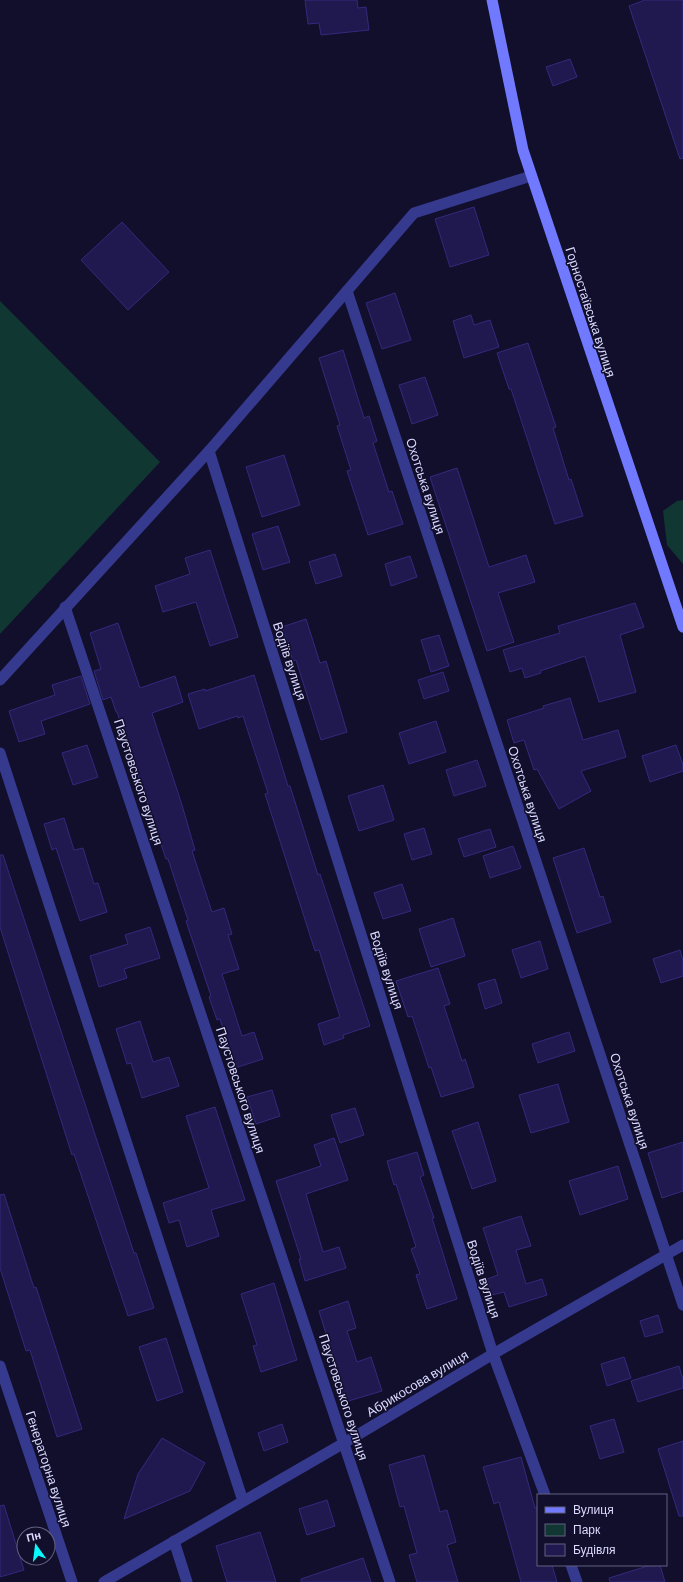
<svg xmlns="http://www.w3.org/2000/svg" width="683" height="1582" font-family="Barlow,sans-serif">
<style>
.green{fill:#113732}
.building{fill:#20194f;stroke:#33297d}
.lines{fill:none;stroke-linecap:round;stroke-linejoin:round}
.minor{stroke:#363a8f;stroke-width:11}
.secondary{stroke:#7179ff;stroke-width:11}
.labels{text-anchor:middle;stroke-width:3;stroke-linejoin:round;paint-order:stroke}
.street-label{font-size:13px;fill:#dbdaff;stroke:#110f2c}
</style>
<rect width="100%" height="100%" fill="#110f2c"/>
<g class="green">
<path d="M0 301 160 462 0 634Z"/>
<path d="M683 500V564L667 545 663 511 677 501Z"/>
</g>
<g class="building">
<path d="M305 0H357L358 8 366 7 369 30 321 35 319 23 308 24Z"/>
<path d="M645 0H683V158L680 159 629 6Z"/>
<path d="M570 59 577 77 553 86 546 67Z"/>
<path d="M474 207 489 255 450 267 435 219Z"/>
<path d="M122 222 169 272 128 310 81 260Z"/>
<path d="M395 293 411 340 382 349 366 303Z"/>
<path d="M471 315 474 325 490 320 499 347 464 358 453 321Z"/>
<path d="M528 343 556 427 553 428 569 480 571 479 583 516 555 524 511 389H509L497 353Z"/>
<path d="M343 350 364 418 369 416 377 441 373 443 389 492 392 491 403 524 368 535 347 471 351 470 337 426 340 425 319 358Z"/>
<path d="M425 377 438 415 412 424 399 385Z"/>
<path d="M284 455 300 505 262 517 246 467Z"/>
<path d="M457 468 489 567 526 555 535 582 498 593 514 642 487 651 430 477Z"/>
<path d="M278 526 290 562 263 570 252 534Z"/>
<path d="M210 550 238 637 210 646 196 602 163 612 155 586 190 574 185 558Z"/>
<path d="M335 554 342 576 316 584 309 562Z"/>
<path d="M410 556 417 577 391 586 385 564Z"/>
<path d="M635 603 644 627 620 635 636 692 599 702 585 656 540 671 541 673 525 678 522 668 510 672 503 650 560 633 558 626Z"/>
<path d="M306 619 320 663 326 661 347 732 321 740 296 660 293 661 282 627Z"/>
<path d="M118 623 140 688 175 676 183 702 152 713 182 805 195 850 192 851 212 912 224 908 232 934 228 935 239 969 222 974 242 1036 254 1032 263 1059 235 1068 220 1019 217 1020 209 997 211 996 186 921 188 920 168 859H166L117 712H116L111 697 103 700 94 671 101 669 90 633Z"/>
<path d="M439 635 449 666 431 672 421 640Z"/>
<path d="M443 672 449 691 424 699 418 680Z"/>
<path d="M254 675 288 786H290L318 875 320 874 370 1026 343 1035 344 1038 324 1045 318 1024 340 1017 319 950 315 951 265 794 268 793 243 716 238 718 237 716 199 729 188 694 205 689V691Z"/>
<path d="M81 676 90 704 41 721 45 734 19 742 9 711 55 695 52 685Z"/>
<path d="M570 698 583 740 618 730 626 757 581 771 591 791 559 809 537 769 534 770 524 740 514 743 507 720 544 708 543 706Z"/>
<path d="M436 721 446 752 409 764 399 733Z"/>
<path d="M87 745 98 777 73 785 62 753Z"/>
<path d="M676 745 683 765V771L650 782 642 756Z"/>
<path d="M477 760 486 786 454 796 446 770Z"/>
<path d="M383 785 394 820 359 831 348 796Z"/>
<path d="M64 818 74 850 83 848 94 884 98 883 107 912 80 921 56 848 52 850 44 824Z"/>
<path d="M424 828 432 854 412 860 404 834Z"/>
<path d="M490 829 496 847 464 857 458 839Z"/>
<path d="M513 846 521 868 490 878 483 856Z"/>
<path d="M584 848 600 897 603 896 611 922 577 933 553 858Z"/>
<path d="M0 855H3L134 1253H136L154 1308 128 1316 74 1154 72 1155 0 927Z"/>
<path d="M402 884 411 911 383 919 374 893Z"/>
<path d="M453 918 465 956 431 967 419 929Z"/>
<path d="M150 927 160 958 124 969 127 978 99 987 90 956 128 944 125 935Z"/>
<path d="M540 941 548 969 521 978 512 950Z"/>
<path d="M680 950 683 961V976L661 983 653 959Z"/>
<path d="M438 968 450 1004 444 1006 462 1061 465 1059 474 1087 441 1097 431 1067 429 1068 412 1016 408 1017 396 981Z"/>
<path d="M495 979 502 1003 485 1009 478 984Z"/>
<path d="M140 1021 153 1062 169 1057 179 1086 142 1098 131 1063 127 1064 116 1029Z"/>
<path d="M569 1032 575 1051 538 1063 532 1044Z"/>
<path d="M558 1084 569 1122 531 1133 519 1095Z"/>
<path d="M272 1090 280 1116 256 1124 247 1097Z"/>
<path d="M215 1107 245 1200 211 1210 219 1236 187 1247 179 1220 169 1223 163 1203 209 1188 186 1116Z"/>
<path d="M355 1108 364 1135 340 1143 331 1115Z"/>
<path d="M478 1122 496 1181 472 1189 452 1131Z"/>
<path d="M334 1138 348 1180 306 1194 323 1252 339 1247 346 1268 305 1281 299 1259H301L276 1181 321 1166 314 1145Z"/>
<path d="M683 1142V1191L662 1198 648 1153Z"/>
<path d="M417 1152 424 1175 420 1177 434 1218H432L457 1299 427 1309 416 1275 420 1274 411 1249 416 1247 396 1184 394 1185 387 1161Z"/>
<path d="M618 1166 628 1199 580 1215 569 1181Z"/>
<path d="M4 1194 34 1288 36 1287 82 1429 57 1437 30 1350 26 1351 0 1268V1195Z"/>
<path d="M521 1216 531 1246 516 1250 526 1284 542 1279 547 1295 509 1307 504 1292 492 1295 487 1279 498 1275 483 1228Z"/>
<path d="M274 1283 297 1360 261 1372 253 1346 257 1345 241 1294Z"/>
<path d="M348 1301 356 1328 347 1331 357 1362 371 1357 382 1391 345 1402 329 1351 331 1350 319 1311Z"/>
<path d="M658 1315 663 1332 645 1337 640 1321Z"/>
<path d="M166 1338 183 1392 157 1401 139 1347Z"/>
<path d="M624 1357 631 1378 607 1386 601 1364Z"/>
<path d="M679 1366 683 1380V1388L638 1402 631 1381Z"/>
<path d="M614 1419 624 1452 600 1459 590 1426Z"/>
<path d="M282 1424 288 1442 264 1451 258 1433Z"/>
<path d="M162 1438 205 1463 190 1491 124 1519 138 1474Z"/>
<path d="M683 1441V1516H679L658 1449Z"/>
<path d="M424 1455 440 1512 447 1510 456 1542 447 1545 458 1582H417L409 1555 417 1553 404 1506 400 1507 389 1465Z"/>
<path d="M521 1457 535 1508 538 1507V1565H552L557 1582H521L499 1502 494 1504 483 1467Z"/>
<path d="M327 1500 335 1526 307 1535 299 1509Z"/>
<path d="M4 1505 24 1570 0 1577V1506Z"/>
<path d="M260 1532 276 1582H227L216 1546Z"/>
<path d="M363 1558 371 1582H301V1579Z"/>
<path d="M651 1565H660L665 1582H610L609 1578Z"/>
</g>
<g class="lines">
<g class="minor">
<path d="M347 291 683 1305"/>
<path d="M209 451 493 1354 545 1495"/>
<path d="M65 607 390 1582"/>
<path d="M0 680 209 451 414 213 531 176"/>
<path d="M0 753 243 1501"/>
<path d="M0 1366 72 1582"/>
<path d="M174 1541 187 1582"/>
<path d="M571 1565 577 1582"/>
<path d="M104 1582 344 1443 493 1354 683 1245"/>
</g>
<path class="secondary" d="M492 0 523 150 683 627"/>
</g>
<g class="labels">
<g class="street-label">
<text transform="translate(591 312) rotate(72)" y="5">Горностаївська вулиця</text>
<text transform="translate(426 486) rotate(72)" y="5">Охотська вулиця</text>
<text transform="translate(290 661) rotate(72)" y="5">Водіїв вулиця</text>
<text transform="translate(139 782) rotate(72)" y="5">Паустовського вулиця</text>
<text transform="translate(528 794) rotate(72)" y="5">Охотська вулиця</text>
<text transform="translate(387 970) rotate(72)" y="5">Водіїв вулиця</text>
<text transform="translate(241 1090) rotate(72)" y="5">Паустовського вулиця</text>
<text transform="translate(630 1101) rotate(72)" y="5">Охотська вулиця</text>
<text transform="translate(484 1279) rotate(72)" y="5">Водіїв вулиця</text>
<text transform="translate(417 1383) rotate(-31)" y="5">Абрикосова вулиця</text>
<text transform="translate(344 1397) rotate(72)" y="5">Паустовського вулиця</text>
<text transform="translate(49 1469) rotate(72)" y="5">Генераторна вулиця</text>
</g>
</g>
<rect x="537" y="1494" width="130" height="72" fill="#110f2c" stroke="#626080"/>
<rect x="545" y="1507" width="20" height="6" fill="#7179ff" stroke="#626080"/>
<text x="573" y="1514" font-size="12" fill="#dbdaff">Вулиця</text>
<rect x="545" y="1524" width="20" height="12" fill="#113732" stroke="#626080"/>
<text x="573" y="1534" font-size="12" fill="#dbdaff">Парк</text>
<rect x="545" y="1544" width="20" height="12" fill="#20194f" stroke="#626080"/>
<text x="573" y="1554" font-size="12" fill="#dbdaff">Будівля</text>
<g transform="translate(36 1546) rotate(346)"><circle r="19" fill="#110f2c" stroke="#626080"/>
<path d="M0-3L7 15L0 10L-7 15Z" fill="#06fbff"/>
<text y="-6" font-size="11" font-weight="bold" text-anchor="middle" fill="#dbdaff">Пн</text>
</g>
</svg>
